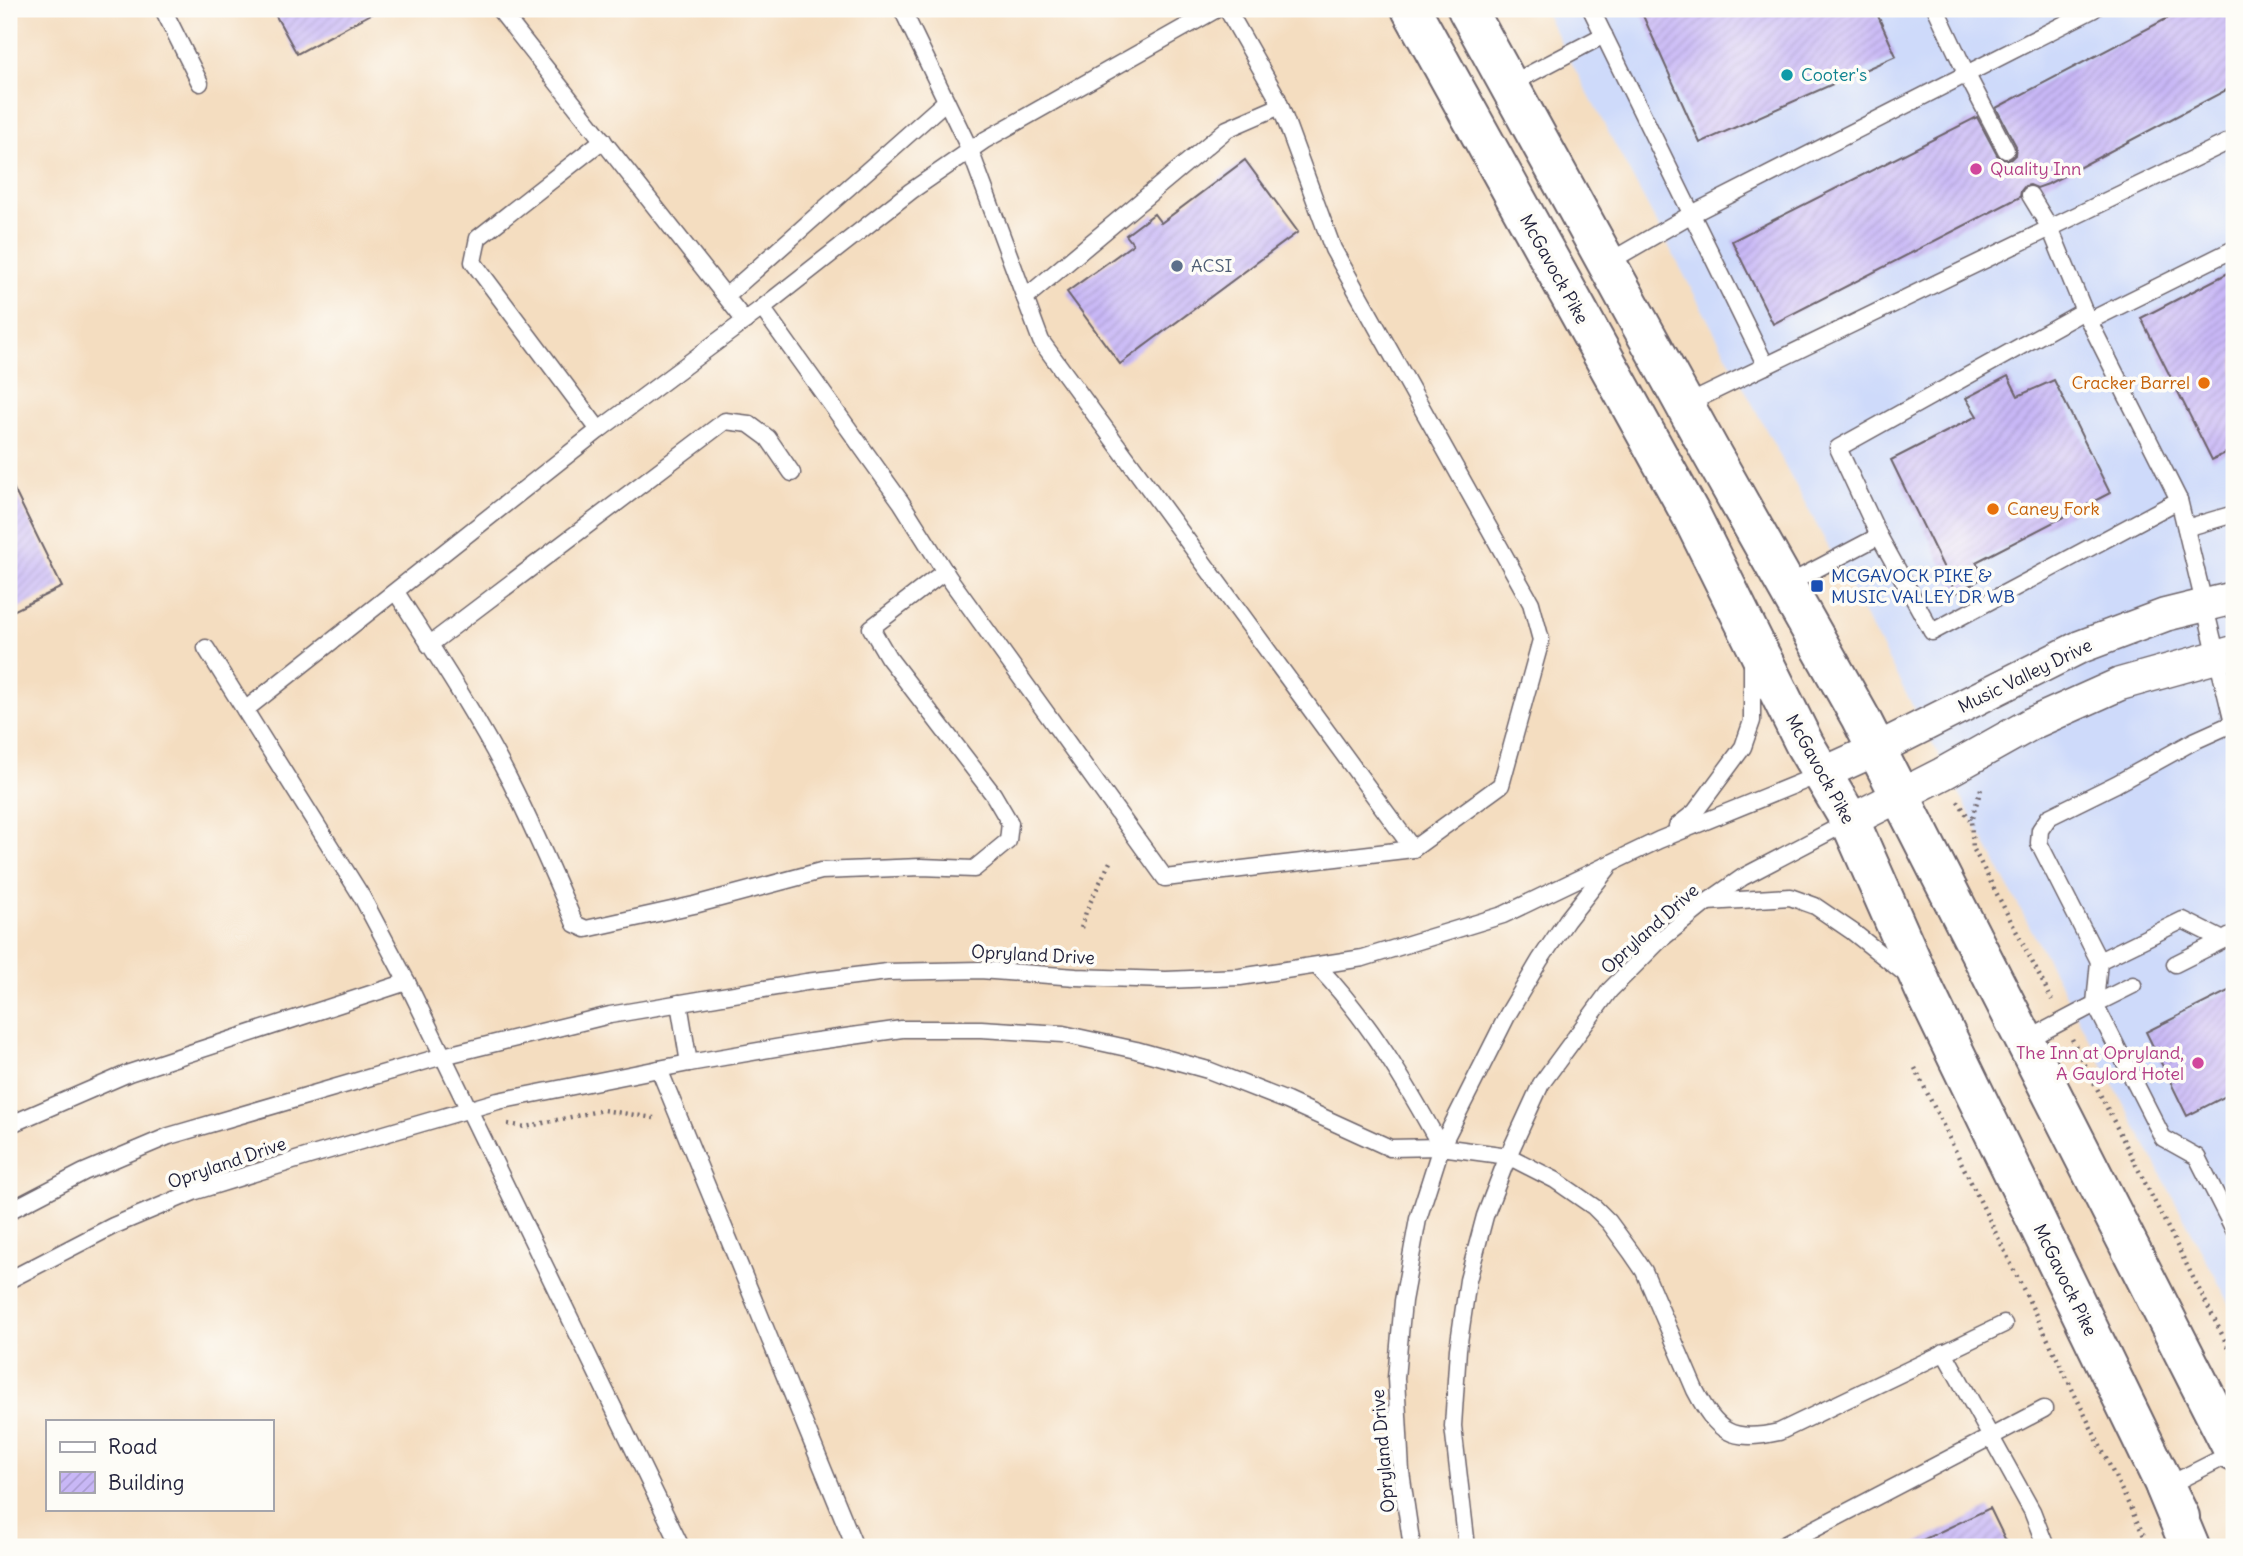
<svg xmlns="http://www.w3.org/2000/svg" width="2243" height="1556" font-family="Delius,sans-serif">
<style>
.built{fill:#cedafa}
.building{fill:url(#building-hatch)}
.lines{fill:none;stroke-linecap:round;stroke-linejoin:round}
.lane-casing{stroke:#6c636a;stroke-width:19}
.street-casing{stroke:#6c636a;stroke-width:35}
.secondary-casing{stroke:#6c636a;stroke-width:42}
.highway-casing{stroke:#6c636a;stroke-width:42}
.path{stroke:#6c636a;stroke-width:4.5;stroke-dasharray:2 5;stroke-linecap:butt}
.lane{stroke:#fff;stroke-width:16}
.street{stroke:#fff;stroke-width:32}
.secondary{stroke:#fff;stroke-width:38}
.highway{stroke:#fff;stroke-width:38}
.culture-dot{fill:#0f9aa8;stroke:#fdfcf7;stroke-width:2.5}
.hotel-dot{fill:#d1479c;stroke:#fdfcf7;stroke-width:2.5}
.service-dot{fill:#5c6f8a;stroke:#fdfcf7;stroke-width:2.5}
.food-dot{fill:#e8710a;stroke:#fdfcf7;stroke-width:2.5}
.transit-dot{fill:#1a4fb4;stroke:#fdfcf7;stroke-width:2.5}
.labels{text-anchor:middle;stroke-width:7;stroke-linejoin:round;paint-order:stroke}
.culture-label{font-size:18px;fill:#0d838f;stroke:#fdfcf7;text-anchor:start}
.hotel-label{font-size:18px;fill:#b23c85;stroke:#fdfcf7;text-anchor:start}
.service-label{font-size:18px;fill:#4e5e75;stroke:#fdfcf7;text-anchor:start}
.street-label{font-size:18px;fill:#22223b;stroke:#fdfcf7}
.food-label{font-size:18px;fill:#c56008;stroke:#fdfcf7;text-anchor:end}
.transit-label{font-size:18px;fill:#164399;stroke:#fdfcf7;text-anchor:start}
</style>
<defs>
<pattern id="building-hatch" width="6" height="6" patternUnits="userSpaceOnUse" patternTransform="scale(1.75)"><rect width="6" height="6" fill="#c8b7f6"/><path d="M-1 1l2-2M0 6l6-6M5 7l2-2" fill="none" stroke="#ac9dd4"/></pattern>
</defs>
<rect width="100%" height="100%" fill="#fdfcf7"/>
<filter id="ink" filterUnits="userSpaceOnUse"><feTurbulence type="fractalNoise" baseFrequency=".0143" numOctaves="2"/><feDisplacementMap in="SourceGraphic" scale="14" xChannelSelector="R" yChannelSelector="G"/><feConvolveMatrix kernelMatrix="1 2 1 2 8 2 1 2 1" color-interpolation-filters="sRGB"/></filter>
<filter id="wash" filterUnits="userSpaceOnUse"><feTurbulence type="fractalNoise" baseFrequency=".00686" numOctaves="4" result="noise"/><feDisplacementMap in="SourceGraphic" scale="28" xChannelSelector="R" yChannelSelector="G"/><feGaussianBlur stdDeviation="1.57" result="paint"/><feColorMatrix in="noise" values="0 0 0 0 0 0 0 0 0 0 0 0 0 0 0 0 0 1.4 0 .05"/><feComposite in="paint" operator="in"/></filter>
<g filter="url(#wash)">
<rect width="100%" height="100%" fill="#f4ddc0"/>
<path class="built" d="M1543 9H2234V1312Z"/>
<g id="blocks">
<g class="building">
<path d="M272 9H380L297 54Z"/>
<path d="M1640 9H1875L1896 56 1700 143Z"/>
<path d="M2185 9H2234V86L2048 184 2037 188 2030 185 2025 186 2021 191 2020 197 1773 324 1732 241 1977 117 1997 155 2001 159 2010 160 2015 155 2016 146 1996 108Z"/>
<path d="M1245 160 1298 232 1120 364 1067 292 1133 244 1126 235 1154 214 1161 223Z"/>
<path d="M2234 270V449L2212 460 2141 318Z"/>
<path d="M2008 376 2018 396 2054 380 2110 493 1976 562 1985 577 1956 593 1891 460 1977 416 1966 398Z"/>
<path d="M9 479 62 587 9 613Z"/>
<path d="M2234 988V1092L2187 1116 2146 1032Z"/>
<path d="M1990 1508 2009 1547H1908Z"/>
</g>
</g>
</g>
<g filter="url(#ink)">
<use href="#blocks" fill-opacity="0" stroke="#6c636a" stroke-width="2"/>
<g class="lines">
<g class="lane-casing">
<g id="lane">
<path d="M163 9 200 83"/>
<path d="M499 9 745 321"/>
<path d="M902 9 970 150 1041 341 1413 849 1501 785 1541 640 1531 603 1333 249 1277 97 1227 9"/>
<path d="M1591 9 1766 366"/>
<path d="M1936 9 1966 73 2006 150"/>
<path d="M1509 85 1604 35"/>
<path d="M2030 195 2050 228 2084 311 2179 500 2233 723"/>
<path d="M1607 263 1690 215 2094 9"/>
<path d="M726 296 946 101"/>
<path d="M1025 298 1227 129 1280 106"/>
<path d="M762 308 901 502 949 578 1165 878 1413 849"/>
<path d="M2089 321 2234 249"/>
<path d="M1685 405 2234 139"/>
<path d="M599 430 473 262 478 238 603 140"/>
<path d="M2186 528 2234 514"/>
<path d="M1879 536 1932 632 2179 500"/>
<path d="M1786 585 1879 536 1838 448 2084 311"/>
<path d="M396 592C435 653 476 714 509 779 533 826 554 875 575 924L586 929 694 905 821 871 921 867 974 869 1008 841 1010 823 993 794 888 657 871 628 945 571"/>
<path d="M429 645 725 421 749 424 768 438 792 473"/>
<path d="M206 648 362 897 407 982 681 1547"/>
<path d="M245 710 599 430 762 308 911 191 985 140 1217 9"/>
<path d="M2234 723 2194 741 2116 784 2049 817 2040 830 2039 843 2099 961 2183 920 2223 940 2234 934"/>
<path d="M1677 826 1695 812 1743 747 1752 721V664"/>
<path d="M1707 902 1790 897 1815 906 1853 932 1907 975"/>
<path d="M2175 964 2223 940"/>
<path d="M1318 967C1368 1019 1406 1083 1441 1147"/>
<path d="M2133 985 2095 1004 2163 1138 2197 1157 2234 1230"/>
<path d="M679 1003 689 1063"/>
<path d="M2025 1041 2095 1004 2099 961"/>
<path d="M659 1069 855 1547"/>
<path d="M9 1125 129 1073 407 982"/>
<path d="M9 1211 84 1172 169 1136 443 1056 610 1015 806 982 887 972 980 970 1076 977 1166 980 1240 977 1363 958 1503 915 1659 840 1821 774"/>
<path d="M9 1280 113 1226 196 1191 309 1156 498 1101 689 1063 810 1042 902 1029H981L1063 1034 1136 1050 1208 1070 1287 1101 1390 1148 1441 1147 1508 1156 1555 1180 1594 1207 1609 1222 1631 1252 1644 1271 1695 1390C1717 1432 1731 1443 1779 1432L2004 1324"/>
<path d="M1944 1352 2032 1511 2046 1547"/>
<path d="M2165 1487 2234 1452"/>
<path d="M1412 1547 1401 1472 1396 1378 1403 1301 1418 1219 1441 1147 1508 1014 1540 960 1567 920 1608 868"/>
<path d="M1467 1547 1453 1426 1458 1349 1468 1280 1485 1216 1508 1156 1541 1084 1610 990 1660 940 1707 902 1743 877 1850 821"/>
<path d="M1780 1547 2044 1409"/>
</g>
</g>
<g class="street-casing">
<g id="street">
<path d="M1822 774 1877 749 2080 647 2165 615 2234 598"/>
<path d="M1850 821 1942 774 2033 723 2120 684 2234 652"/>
</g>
</g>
<g class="secondary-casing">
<g id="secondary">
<path d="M1411 9 1691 515 1805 745 1850 821 1924 989 2180 1517"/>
<path d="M1467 9 1709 449 1860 717 2234 1452"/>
</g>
</g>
<g class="highway-casing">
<path id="highway" d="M2165 1487 2190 1547"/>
</g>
<g class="path">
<path d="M1981 789 1971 821 1973 848 2052 1000"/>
<path d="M1958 801 1970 820"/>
<path d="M1081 928 1087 909 1112 858"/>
<path d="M2072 1039 2234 1358"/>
<path d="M1915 1068 2149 1546"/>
<path d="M508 1124 525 1127 603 1110 654 1118"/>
</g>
<use href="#lane" class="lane"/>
<use href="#street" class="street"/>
<use href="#secondary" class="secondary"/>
<use href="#highway" class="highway"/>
</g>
</g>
<circle class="culture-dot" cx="1787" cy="75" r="7"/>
<g class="hotel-dot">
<circle cx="1976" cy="169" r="7"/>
<circle cx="2198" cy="1063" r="7"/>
</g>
<circle class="service-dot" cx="1177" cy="266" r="7"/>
<g class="food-dot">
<circle cx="2204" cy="383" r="7"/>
<circle cx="1993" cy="509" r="7"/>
</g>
<rect class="transit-dot" x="1810" y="579" width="14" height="14" rx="3.5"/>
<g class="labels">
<g class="culture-label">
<text x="1801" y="81">Cooter's</text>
</g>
<g class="hotel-label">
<text x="1990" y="175">Quality Inn</text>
<text x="2184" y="1059" text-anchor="end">The Inn at Opryland,<tspan x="2184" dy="21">A Gaylord Hotel</tspan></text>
</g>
<g class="service-label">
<text x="1191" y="272">ACSI</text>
</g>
<g class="street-label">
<text transform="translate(1554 269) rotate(61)" y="6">McGavock Pike</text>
<text transform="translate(2025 676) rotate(-26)" y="6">Music Valley Drive</text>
<text transform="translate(1820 769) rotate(61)" y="6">McGavock Pike</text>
<text transform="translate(1650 929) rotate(-42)" y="6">Opryland Drive</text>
<text transform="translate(1033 955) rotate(3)" y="6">Opryland Drive</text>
<text transform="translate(227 1163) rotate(-19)" y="6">Opryland Drive</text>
<text transform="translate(2065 1280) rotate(64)" y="6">McGavock Pike</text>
<text transform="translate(1383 1451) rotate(-95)" y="6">Opryland Drive</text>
</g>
<g class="food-label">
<text x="2190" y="389">Cracker Barrel</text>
<text x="2007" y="515" text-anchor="start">Caney Fork</text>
</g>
<g class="transit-label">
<text x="1831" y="582">MCGAVOCK PIKE &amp;<tspan x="1831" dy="21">MUSIC VALLEY DR WB</tspan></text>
</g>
</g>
<rect width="2243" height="1556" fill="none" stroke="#fdfcf7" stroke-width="35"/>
<rect x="46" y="1420" width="228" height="91" fill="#fdfcf7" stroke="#a5a5ac" stroke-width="2"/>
<rect x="60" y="1442" width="35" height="10" fill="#ffffff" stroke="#a5a5ac" stroke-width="2"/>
<text x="108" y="1454" font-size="21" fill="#22223b">Road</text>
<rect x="60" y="1472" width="35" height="21" fill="url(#building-hatch)" stroke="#a5a5ac" stroke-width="2"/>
<text x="108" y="1490" font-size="21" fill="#22223b">Building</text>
</svg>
